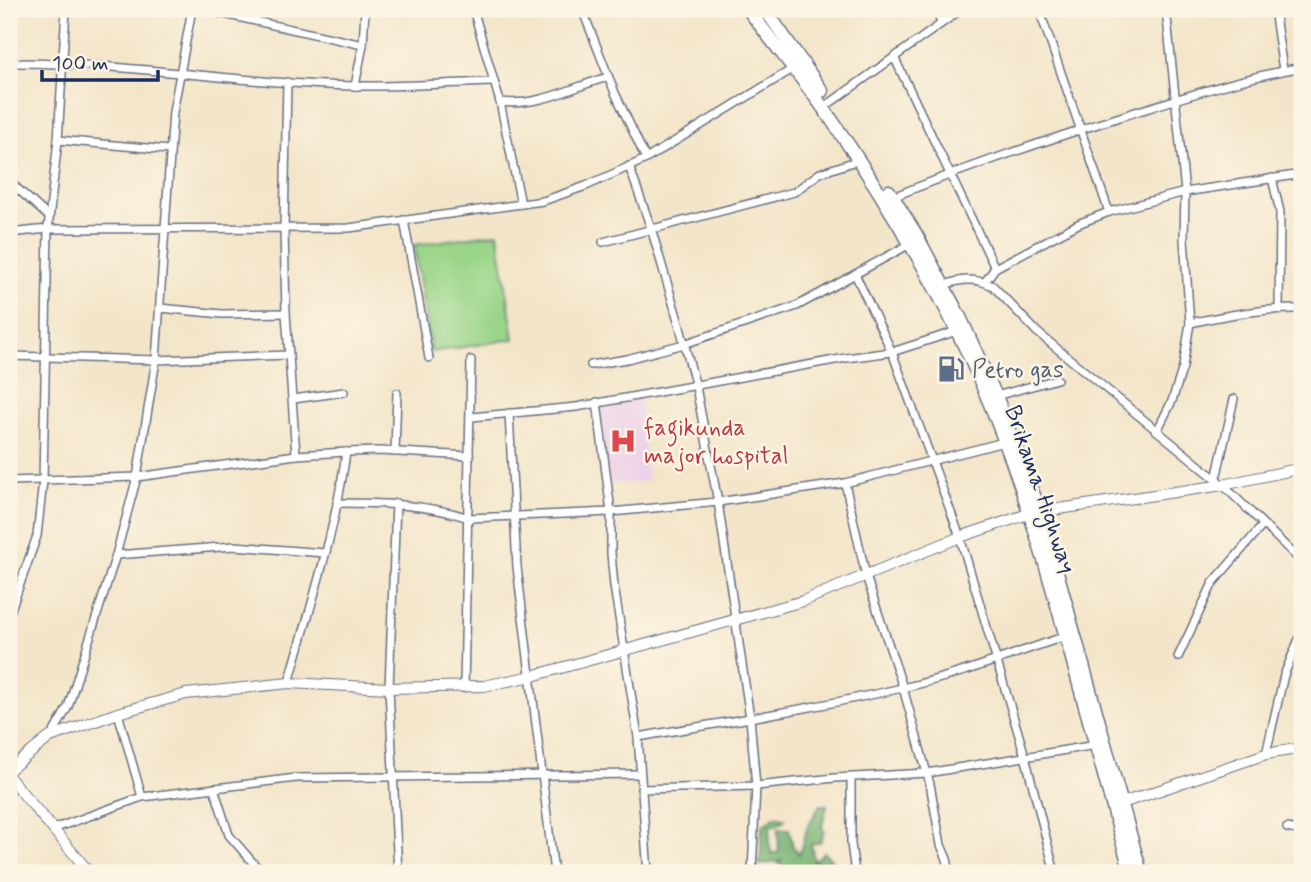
<svg xmlns="http://www.w3.org/2000/svg" width="1311" height="882" font-family="Mynerve,sans-serif">
<style>
.built{fill:#edd1e9}
.green{fill:#9ad589;stroke:#5a8274;stroke-width:2}
.forest{fill:#7bb675;stroke:#4b726a;stroke-width:2}
.lines{fill:none;stroke-linecap:round;stroke-linejoin:round}
.street-casing{stroke:#676f83;stroke-width:10}
.secondary-casing{stroke:#676f83;stroke-width:12}
.highway-casing{stroke:#676f83;stroke-width:15}
.street{stroke:#fff;stroke-width:7}
.secondary{stroke:#fff;stroke-width:10}
.highway{stroke:#fff;stroke-width:12}
.labels{text-anchor:middle;stroke-width:5;stroke-linejoin:round;paint-order:stroke}
.service-label{font-size:24px;fill:#4e5e75;stroke:#fcf5e5;text-anchor:start}
.health-label{font-size:24px;fill:#be3a42;stroke:#fcf5e5;text-anchor:start}
.street-label{font-size:24px;fill:#1b2f5e;stroke:#fcf5e5}
</style>
<rect width="100%" height="100%" fill="#fcf5e5"/>
<filter id="ink" filterUnits="userSpaceOnUse"><feTurbulence type="fractalNoise" baseFrequency=".0143" numOctaves="2"/><feDisplacementMap in="SourceGraphic" scale="14" xChannelSelector="R" yChannelSelector="G"/><feConvolveMatrix kernelMatrix="1 2 1 2 8 2 1 2 1" color-interpolation-filters="sRGB"/></filter>
<filter id="wash" filterUnits="userSpaceOnUse"><feTurbulence type="fractalNoise" baseFrequency=".00686" numOctaves="4" result="noise"/><feDisplacementMap in="SourceGraphic" scale="28" xChannelSelector="R" yChannelSelector="G"/><feGaussianBlur stdDeviation="1.57" result="paint"/><feColorMatrix in="noise" values="0 0 0 0 0 0 0 0 0 0 0 0 0 0 0 0 0 1.4 0 .05"/><feComposite in="paint" operator="in"/></filter>
<g filter="url(#wash)">
<rect width="100%" height="100%" fill="#f3e5c9"/>
<path class="built" d="M640 398 648 481 606 485 598 402Z"/>
<path class="green" d="M498 233 514 339 431 352 414 245Z"/>
<path class="forest" d="M820 805H827L822 826 824 832 820 842 811 844 814 862 824 852 833 862 830 873H801L778 864 782 860 760 865 762 826 776 816 785 819 779 824 770 826 769 844 772 854 779 852 778 829H789L793 847 799 854 808 826Z"/>
</g>
<g filter="url(#ink)">
<g class="lines">
<g class="street-casing">
<g id="street">
<path d="M201 9 363 45"/>
<path d="M473 9 500 102 521 204"/>
<path d="M582 9 615 93 646 159"/>
<path d="M936 9 941 23"/>
<path d="M1039 9 1109 212"/>
<path d="M1274 9 1283 70"/>
<path d="M895 59 995 268"/>
<path d="M16 63C129 63 241 84 355 86 401 87 448 83 494 82"/>
<path d="M287 82 284 230 286 313 296 455"/>
<path d="M355 86 363 45 365 9"/>
<path d="M500 102C539 107 572 87 608 77"/>
<path d="M830 103 962 9"/>
<path d="M58 140 169 150"/>
<path d="M629 166 651 228 678 320 696 387 718 502 750 718 756 786 752 873"/>
<path d="M1272 178 1280 212 1279 309"/>
<path d="M9 181 49 217"/>
<path d="M893 197C969 166 1047 140 1126 115 1184 97 1242 78 1302 67"/>
<path d="M404 220 429 358"/>
<path d="M9 233 48 229 349 228 543 201 586 186 646 159 794 68"/>
<path d="M603 242 794 192 820 173 859 160"/>
<path d="M855 274 892 352 960 537 1025 756 1055 873"/>
<path d="M985 282 995 268 1080 223 1109 212 1185 192 1302 174"/>
<path d="M942 286C960 279 975 277 993 286L1037 332 1223 485 1302 562"/>
<path d="M160 308 222 314 286 313"/>
<path d="M1190 323C1227 315 1264 308 1302 309"/>
<path d="M9 356 156 360 289 355"/>
<path d="M591 365 627 359 684 344 797 306 910 244"/>
<path d="M996 396 1057 379"/>
<path d="M293 399 344 392"/>
<path d="M597 402 611 512V553L614 586 638 737 648 873"/>
<path d="M509 413 517 567 554 873"/>
<path d="M472 417 576 407 846 358 892 352 957 331"/>
<path d="M1157 431 1172 401 1183 367 1190 323 1184 239 1185 192 1166 9"/>
<path d="M395 452 397 393"/>
<path d="M1216 479 1234 399"/>
<path d="M9 481 137 477 296 455 346 452 381 451 470 456"/>
<path d="M845 483 866 576 903 688 930 784 941 845 947 859 950 873"/>
<path d="M337 503C382 503 426 504 469 518L611 512 718 502 845 483 1004 442"/>
<path d="M396 503 389 688 398 873"/>
<path d="M116 555 234 546 325 553"/>
<path d="M9 615 37 536 43 481 48 229 58 140 66 9"/>
<path d="M1178 657 1213 583 1263 525"/>
<path d="M289 683C310 607 336 530 346 452"/>
<path d="M464 688 471 360"/>
<path d="M118 713 142 797"/>
<path d="M51 737 68 707 116 555 137 477 156 360 173 112 192 9"/>
<path d="M638 737C726 722 815 708 902 688 958 676 1012 654 1066 636"/>
<path d="M1266 754 1284 675 1302 632"/>
<path d="M851 778V844L855 873"/>
<path d="M214 788 229 835 262 873"/>
<path d="M641 789 756 786 835 778 927 773 1096 745"/>
<path d="M1287 828 1302 831"/>
<path d="M53 829 142 797 296 778 640 774"/>
</g>
</g>
<g class="secondary-casing">
<g id="secondary">
<path d="M9 770 50 737 118 713 186 694 289 683 389 688 484 686 532 676 803 601 960 537 1031 513 1223 485 1302 468"/>
<path d="M9 777 90 873"/>
<path d="M1122 803 1266 754 1302 748"/>
</g>
</g>
<g class="highway-casing">
<g id="highway">
<path d="M748 9C775 46 805 81 831 119 877 186 920 256 956 329 1007 430 1039 539 1069 648 1090 723 1111 798 1131 873"/>
<path d="M765 9 822 91"/>
<path d="M889 191 917 236 960 317 996 396 1040 511 1141 873"/>
</g>
</g>
<use href="#street" class="street"/>
<use href="#secondary" class="secondary"/>
<use href="#highway" class="highway"/>
</g>
</g>
<defs>
<g id="fuel-bare" transform="scale(2.1)"><path d="M-5.5-6h7V0h2V4h1.3V-2.5L3-4.5l.8-.8L6-3V5H2.5V1h-1V6h-7ZM-4.2-4.7v3.2H.2V-4.7Z" fill="#5c6f8a" stroke="#fcf5e5" stroke-width="2.5" paint-order="stroke"/></g>
<g id="hospital-bare" transform="scale(2.1)"><path d="M-5-5h3v3.5h4V-5h3V5h-3V1.5h-4V5h-3Z" fill="#e0444e" stroke="#fcf5e5" stroke-width="2.5" paint-order="stroke"/></g>
</defs>
<g fill-rule="evenodd">
<use href="#fuel-bare" x="951" y="369"/>
<use href="#hospital-bare" x="623" y="441"/>
</g>
<g class="labels">
<g class="service-label">
<text x="972" y="377">Petro gas</text>
</g>
<g class="health-label">
<text x="644" y="435">fagikunda<tspan x="644" dy="28">major hospital</tspan></text>
</g>
<g class="street-label">
<text transform="translate(1041 489) rotate(71)" y="8">Brikama Highway</text>
</g>
</g>
<rect width="1311" height="882" fill="none" stroke="#fcf5e5" stroke-width="35"/>
<path d="M42 70v10h116v-10" fill="none" stroke="#1b2f5e" stroke-width="3.5"/>
<text x="52" y="70" font-size="21" fill="#1b2f5e" stroke="#fcf5e5" stroke-width="5" paint-order="stroke">100 m</text>
</svg>
